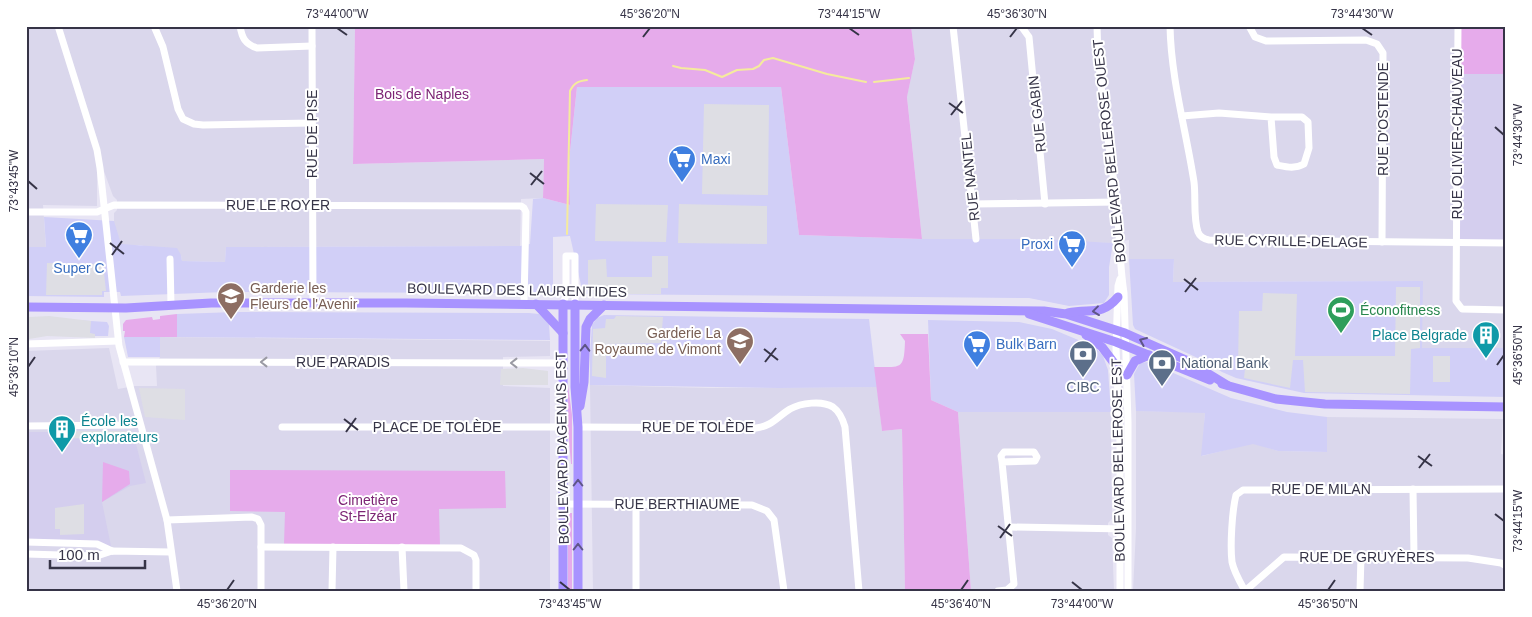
<svg xmlns="http://www.w3.org/2000/svg" width="1532" height="617" font-family="Arial,sans-serif">
<style>
.residential{fill:#dad7ec}
.commercial{fill:#d1cff7}
.education{fill:#d4ceee}
.green{fill:#e6abeb}
.parking{fill:#dedee4}
.lines{fill:none;stroke-linecap:round;stroke-linejoin:round}
.stream{stroke:#f5eb9d;stroke-width:2}
.minor{stroke:#fff;stroke-width:7}
.major{stroke:#a893ff;stroke-width:9}
.oneway{stroke:#5e5587}
.oneway2{stroke:#9a9aa3}
.ticks{fill:none;stroke:#363447;stroke-width:2}
.labels{text-anchor:middle;stroke-width:4;stroke-linejoin:round;paint-order:stroke}
.park-label{font-size:14px;fill:#7c2474;stroke:#fff}
.street-label{font-size:14px;fill:#363447;stroke:#fff}
.shop-label{font-size:14px;fill:#366cbe;stroke:#fff;text-anchor:start}
.education-label{font-size:14px;fill:#785e54;stroke:#fff;text-anchor:start}
.leisure-label{font-size:14px;fill:#27864d;stroke:#fff;text-anchor:start}
.culture-label{font-size:14px;fill:#0d838f;stroke:#fff;text-anchor:end}
.service-label{font-size:14px;fill:#4e5e75;stroke:#fff;text-anchor:start}
.neatline{fill:none;stroke:#363447;stroke-width:2}
.ticks-label{font-size:12px;text-anchor:middle;fill:#363447}
</style>
<rect width="100%" height="100%" fill="#e8e5f4"/>
<g class="residential">
<path d="M26 26H355L353 164 544 159 543 198 521 199 520 246 226 247 225 262 182 261 181 255 140 245H121L114 225V213L117 210V200L113 196 97 152V206L43 205 46 248 26 247Z"/>
<path d="M911 26H1506V348H1422V281L1173 282 1174 259H1129V240L1113 243 922 239 907 96 915 59Z"/>
<path d="M160 337 550 341V356L503 357V386L550 388V591H26V351L109 348 118 389 135 386H157L156 366 160 357Z"/>
<path d="M590 385 709 388 877 387 882 431 902 429 905 591H593Z"/>
<path d="M1136 411 1205 412 1202 456 1253 443 1278 451 1326 452 1327 417 1503 419 1501 454 1506 455V591H1133L1136 529Z"/>
<path d="M958 412H1111L1112 519 1108 523V535L1112 538 1114 591H971Z"/>
</g>
<g class="commercial">
<path d="M577 87H781L799 235 922 239H1041L1113 243 1109 267V295L1104 303 1069 306 1029 298 583 294 570 236 553 237V292L517 293 225 292 121 296 120 292H104V297L26 296V247H46L44 217 114 221 121 244 177 248 181 255 182 261 225 262 226 247 520 246 530 244 533 199 543 198 570 205 569 161Z"/>
<path d="M1129 259H1174L1173 282 1423 281 1422 348H1506V397L1304 393 1236 378 1222 372 1202 360 1135 329 1133 325Z"/>
<path d="M236 312 529 313 539 314 544 318 549 324 550 340 177 337V314Z"/>
<path d="M604 315 869 319 877 387 779 388 590 385V353L592 325 597 318Z"/>
<path d="M26 317 107 322 109 326 108 336H37L26 338Z"/>
<path d="M928 320 1019 322 1052 329 1095 347 1103 356 1108 370 1111 412H958L931 400Z"/>
<path d="M124 337H160V357H128Z"/>
<path d="M1148 362 1231 398 1287 412 1327 417V452L1278 451 1253 444 1201 456 1205 413 1136 411 1134 374 1140 363Z"/>
</g>
<g class="education">
<path d="M1458 74H1506V243H1457Z"/>
<path d="M26 432H133L146 483 130 486 102 502 112 551 97 544 26 542Z"/>
</g>
<g class="green">
<path d="M355 26H911L915 59 907 97 922 239 799 235 781 87H577L569 161 570 205 543 198 544 159 353 164Z"/>
<path d="M1460 26H1506V74H1458Z"/>
<path d="M177 314V337H124L125 331H123V324L126 320 152 317 153 320 160 319V316Z"/>
<path d="M900 334H928L931 400 958 412 971 591H905L902 429 882 431 874 367C902 367 904 370 905 341Z"/>
<path d="M568 385 572 415V464H571L568 428Z"/>
<path d="M103 462 129 471 130 484 102 502Z"/>
<path d="M230 470 505 471 506 508 439 509 440 546 284 544 285 512 230 511Z"/>
<rect x="568" y="513" width="4" height="78"/>
</g>
<g class="parking">
<path d="M704 104 769 105 768 195 702 194Z"/>
<path d="M596 204 668 205 666 242 595 241Z"/>
<path d="M679 204 767 206V244L678 243Z"/>
<path d="M652 256H668V288H661V294H593V288H588V260L606 259 607 277H652Z"/>
<path d="M47 263 103 264 106 291H102V295H46Z"/>
<path d="M1396 287H1420V348L1411 349 1410 394 1305 392 1303 360H1293L1290 388 1244 378 1245 369 1238 366 1239 311H1262L1263 293 1297 294 1295 356H1395Z"/>
<path d="M49 316 91 321 90 333 95 334V338L47 336 29 339V317Z"/>
<path d="M616 316 663 317 661 343 606 344V378L592 376 593 329 605 328 606 319H614Z"/>
<rect x="1433" y="356" width="17" height="26"/>
<path d="M523 368 548 371V385H500L501 369Z"/>
<path d="M139 388 185 389V420L145 417Z"/>
<path d="M57 431H132L133 439 57 438Z"/>
<path d="M84 504V534L60 535V529H55V508Z"/>
</g>
<g class="lines">
<g class="stream">
<path d="M673 66 681 68 705 70 722 77 737 70 753 69 759 66 764 60 773 58 827 74 866 82"/>
<path d="M874 82 909 78"/>
<path d="M567 234 570 91C574 83 578 81 587 80"/>
</g>
<g class="minor">
<path d="M58 26 97 150 100 168 119 346 167 520 177 591"/>
<path d="M154 26 163 47 178 109 183 119 194 124 203 125 312 123"/>
<path d="M240 26C242 38 245 44 257 48L312 46"/>
<path d="M312 26 313 303"/>
<path d="M953 26 976 239"/>
<path d="M1021 26 1029 37 1045 204"/>
<path d="M1097 26C1098 82 1109 142 1116 198 1120 230 1119 262 1124 293L1128 422V591"/>
<path d="M1170 26C1171 79 1186 130 1194 182 1196 197 1193 218 1198 232 1200 237 1204 239 1209 240L1506 243"/>
<path d="M1249 26 1255 37 1266 41 1366 40 1377 44 1383 53 1382 242"/>
<path d="M1458 26 1456 301 1462 309 1506 310"/>
<path d="M1182 116 1219 113 1271 117H1302L1308 122 1309 148 1304 164C1295 169 1287 167 1277 165L1274 157 1271 117"/>
<path d="M973 204 1117 202"/>
<path d="M26 212H97L114 205 521 206 524 208 526 212 524 303"/>
<path d="M170 259 171 305"/>
<path d="M563 304 566 295V256H575V304"/>
<path d="M26 344 118 341"/>
<path d="M123 362 563 363"/>
<path d="M26 426 130 425 139 424"/>
<path d="M282 427H563"/>
<path d="M578 427 756 428C772 426 777 417 790 409 801 403 822 400 833 407 840 412 843 420 845 427L859 591"/>
<path d="M1413 489 1414 556"/>
<path d="M563 504 752 505 767 511 774 520 784 591"/>
<path d="M636 504V591"/>
<path d="M167 520 252 517 258 519 261 525V591"/>
<path d="M1009 527 1125 529"/>
<path d="M26 542 97 544 112 551"/>
<path d="M261 547 461 548 474 555 476 560V591"/>
<path d="M402 547 404 591"/>
<path d="M26 554 97 556 112 551 171 552"/>
<path d="M332 591 333 547"/>
<path d="M998 591 1007 590 1014 584 1002 462 1001 456 1004 452H1034L1037 457 1035 461 1002 462"/>
<path d="M1120 591V443L1116 348 1118 286 1120 279"/>
<path d="M1245 591C1240 582 1234 572 1232 562 1230 546 1232 511 1236 495L1243 490 1506 489"/>
<path d="M1245 591 1284 557 1468 558 1501 563 1506 566"/>
<path d="M1360 591 1361 556"/>
</g>
<g class="major">
<path d="M536 304 563 333"/>
<path d="M575 304V387L578 427V591"/>
<path d="M26 307 126 308 211 303H406L1044 311 1066 314 1125 333 1186 360 1227 385"/>
<path d="M1068 313C1090 308 1101 317 1118 297"/>
<path d="M1029 314 1116 342 1210 380"/>
<path d="M1086 335 1102 347 1117 367"/>
<path d="M1127 375 1135 361 1149 355"/>
<path d="M1222 384 1276 399 1325 404 1506 407"/>
<path d="M580 406 584 382 586 327 590 319 604 305"/>
<path d="M563 591V304"/>
</g>
</g>
<defs><path id="oneway-chevron" d="M-2-3.5L2.5 0L-2 3.5" fill="none" stroke-width="1.6" stroke-linecap="round" stroke-linejoin="round" transform="scale(1.25)"/></defs>
<g class="oneway">
<use href="#oneway-chevron" transform="translate(1096 311) rotate(173)"/>
<use href="#oneway-chevron" transform="translate(1143 341) rotate(-157)"/>
<use href="#oneway-chevron" transform="translate(585 348) rotate(-89)"/>
<use href="#oneway-chevron" transform="translate(578 483) rotate(-90)"/>
<use href="#oneway-chevron" transform="translate(578 547) rotate(-90)"/>
</g>
<g class="oneway2">
<use href="#oneway-chevron" transform="translate(264 362) rotate(-180)"/>
<use href="#oneway-chevron" transform="translate(514 363) rotate(180)"/>
</g>
<path class="ticks" d="M337 28 347 35M849 28 859 35M1362 28 1372 35M643 37 650 28M1010 37 1017 28M949 103 963 113M951 115 962 101M1495 127 1504 135M530 173 544 184M28 181 37 189M531 185 542 171M110 243 124 254M112 255 122 241M1184 279 1198 290M1185 292 1196 278M764 349 778 360M765 362 776 348M1497 365 1504 355M28 367 35 357M344 419 358 430M346 432 356 418M1418 456 1432 466M1419 468 1430 454M1495 514 1504 521M998 526 1012 536M1000 538 1010 524M560 582 570 590M1072 582 1082 590M227 590 234 580M961 590 968 580M1328 590 1335 580"/>
<defs>
<g id="supermarket-pin" transform="scale(1.4375)"><path d="M0 17L-7.5 6A9.5 9.5 0 1 1 7.5 6Z" fill="#3f7fe0" stroke="#fff"/><path d="M-6-5.5h2.5l.6 2H6L4.5 2H-2.5L-4.4-4H-6ZM-1.5 3.2a1.3 1.3 0 1 0 .1 0ZM3 3.2a1.3 1.3 0 1 0 .1 0Z" fill="#fff"/></g>
<g id="school-pin" transform="scale(1.4375)"><path d="M0 17L-7.5 6A9.5 9.5 0 1 1 7.5 6Z" fill="#8d6e63" stroke="#fff"/><path d="M0-5L7-2L0 1L-7-2ZM-4 1L0 2.5L4 1V4Q0 6-4 4Z" fill="#fff"/></g>
<g id="stadium-pin" transform="scale(1.4375)"><path d="M0 17L-7.5 6A9.5 9.5 0 1 1 7.5 6Z" fill="#2e9e5b" stroke="#fff"/><path d="M0-5a6.5 5 0 1 0 0 10a6.5 5 0 1 0 0-10ZM-3.5-1.8h7v3.6h-7Z" fill="#fff"/></g>
<g id="building-pin" transform="scale(1.4375)"><path d="M0 17L-7.5 6A9.5 9.5 0 1 1 7.5 6Z" fill="#0f9aa8" stroke="#fff"/><path d="M-4-6H4V6H1V3H-1V6H-4ZM-2.5-4.3h1.7v1.8h-1.7ZM.8-4.3h1.7v1.8H.8ZM-2.5-1h1.7V.8h-1.7ZM.8-1h1.7V.8H.8Z" fill="#fff"/></g>
<g id="bank-pin" transform="scale(1.4375)"><path d="M0 17L-7.5 6A9.5 9.5 0 1 1 7.5 6Z" fill="#5c6f8a" stroke="#fff"/><path d="M-6-4H6V4H-6ZM0-2.3a2.3 2.3 0 1 0 0 4.6a2.3 2.3 0 1 0 0-4.6Z" fill="#fff"/></g>
</defs>
<g fill-rule="evenodd">
<use href="#supermarket-pin" x="682" y="159"/>
<use href="#supermarket-pin" x="79" y="235"/>
<use href="#supermarket-pin" x="1072" y="244"/>
<use href="#school-pin" x="231" y="296"/>
<use href="#stadium-pin" x="1341" y="310"/>
<use href="#building-pin" x="1486" y="335"/>
<use href="#school-pin" x="740" y="341"/>
<use href="#supermarket-pin" x="977" y="344"/>
<use href="#bank-pin" x="1083" y="354"/>
<use href="#bank-pin" x="1162" y="363"/>
<use href="#building-pin" x="62" y="429"/>
</g>
<g class="labels">
<g class="park-label">
<text x="422" y="99">Bois de Naples</text>
<text x="368" y="505">Cimetière<tspan x="368" dy="16">St-Elzéar</tspan></text>
</g>
<g class="street-label">
<text transform="translate(1037 114) rotate(-96)" y="5">RUE GABIN</text>
<text transform="translate(1383 119) rotate(-90)" y="5">RUE D'OSTENDE</text>
<text transform="translate(312 134) rotate(-90)" y="5">RUE DE PISE</text>
<text transform="translate(1457 134) rotate(-90)" y="5">RUE OLIVIER-CHAUVEAU</text>
<text transform="translate(1109 151) rotate(-96)" y="5">BOULEVARD BELLEROSE OUEST</text>
<text transform="translate(970 177) rotate(-96)" y="5">RUE NANTEL</text>
<text x="278" y="210">RUE LE ROYER</text>
<text transform="translate(1291 241) rotate(1)" y="5">RUE CYRILLE-DELAGE</text>
<text transform="translate(517 290) rotate(1)" y="5">BOULEVARD DES LAURENTIDES</text>
<text x="343" y="367">RUE PARADIS</text>
<text x="437" y="432">PLACE DE TOLÈDE</text>
<text x="698" y="432">RUE DE TOLÈDE</text>
<text transform="translate(562 448) rotate(-91)" y="5">BOULEVARD DAGENAIS EST</text>
<text transform="translate(1118 460) rotate(-91)" y="5">BOULEVARD BELLEROSE EST</text>
<text x="1321" y="494">RUE DE MILAN</text>
<text x="677" y="509">RUE BERTHIAUME</text>
<text x="1367" y="562">RUE DE GRUYÈRES</text>
</g>
<g class="shop-label">
<text x="701" y="164">Maxi</text>
<text x="1053" y="249" text-anchor="end">Proxi</text>
<text x="79" y="273" text-anchor="middle">Super C</text>
<text x="996" y="349">Bulk Barn</text>
</g>
<g class="education-label">
<text x="250" y="293">Garderie les<tspan x="250" dy="16">Fleurs de l'Avenir</tspan></text>
<text x="721" y="338" text-anchor="end">Garderie La<tspan x="721" dy="16">Royaume de Vimont</tspan></text>
</g>
<g class="leisure-label">
<text x="1360" y="315">Éconofitness</text>
</g>
<g class="culture-label">
<text x="1467" y="340">Place Belgrade</text>
<text x="81" y="426" text-anchor="start">École les<tspan x="81" dy="16">explorateurs</tspan></text>
</g>
<g class="service-label">
<text x="1181" y="368">National Bank</text>
<text x="1083" y="392" text-anchor="middle">CIBC</text>
</g>
</g>
<rect width="1532" height="617" fill="none" stroke="#ffffff" stroke-width="55"/>
<path d="M50 560v8h95v-8" fill="none" stroke="#363447" stroke-width="2.5"/>
<text x="58" y="560" font-size="15" fill="#363447" stroke="#ffffff" stroke-width="4" paint-order="stroke">100 m</text>
<rect x="28" y="28" width="1476" height="562" class="neatline"/>
<g class="ticks-label">
<text x="337" y="18">73°44'00"W</text>
<text x="650" y="18">45°36'20"N</text>
<text x="849" y="18">73°44'15"W</text>
<text x="1017" y="18">45°36'30"N</text>
<text x="1362" y="18">73°44'30"W</text>
<text transform="translate(1518 135) rotate(-90)" y="4">73°44'30"W</text>
<text transform="translate(14 181) rotate(-90)" y="4">73°43'45"W</text>
<text transform="translate(1518 355) rotate(-90)" y="4">45°36'50"N</text>
<text transform="translate(14 367) rotate(-90)" y="4">45°36'10"N</text>
<text transform="translate(1518 521) rotate(-90)" y="4">73°44'15"W</text>
<text x="227" y="608">45°36'20"N</text>
<text x="570" y="608">73°43'45"W</text>
<text x="961" y="608">45°36'40"N</text>
<text x="1082" y="608">73°44'00"W</text>
<text x="1328" y="608">45°36'50"N</text>
</g>
</svg>
